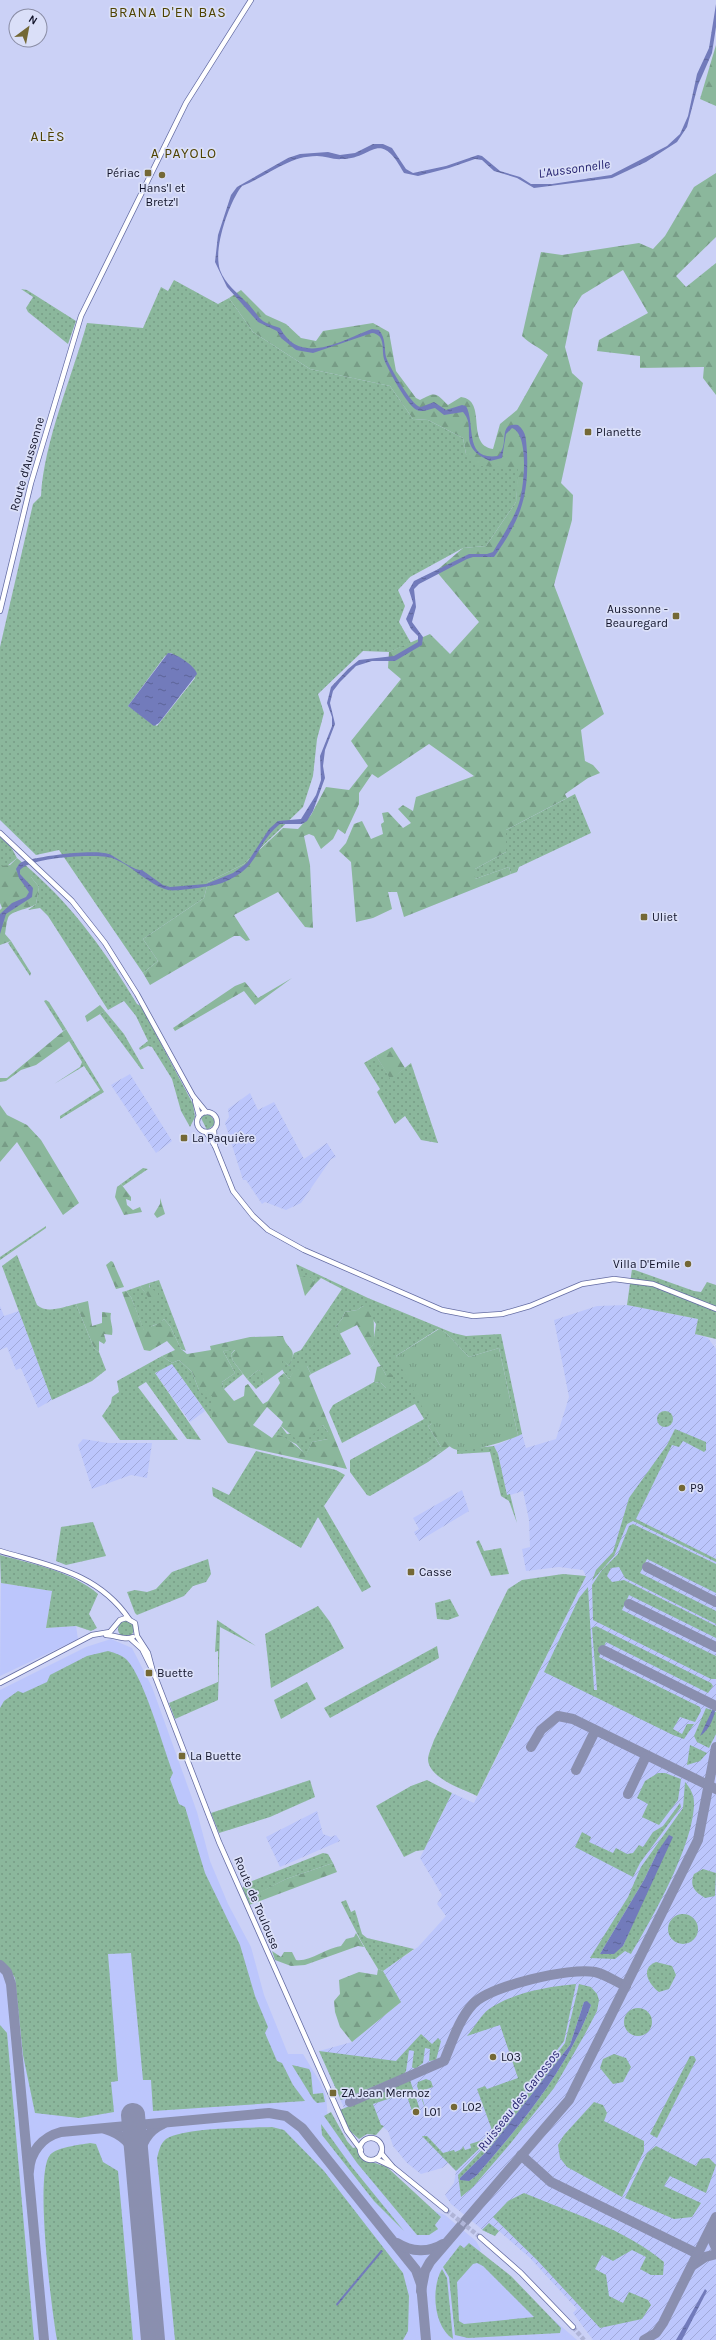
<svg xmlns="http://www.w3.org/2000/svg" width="716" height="2340" font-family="Karla,sans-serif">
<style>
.built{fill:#bcc6fc}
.industrial{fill:url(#industrial-furrows)}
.grass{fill:url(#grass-dots);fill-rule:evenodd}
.forest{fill:url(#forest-firs);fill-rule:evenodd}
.park{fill:url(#park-tufts)}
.water{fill:url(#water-ripples)}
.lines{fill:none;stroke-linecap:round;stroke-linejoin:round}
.taxiway{stroke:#8a8faf;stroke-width:10}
.runway{stroke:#8a8faf;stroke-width:24}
.major-tunnel{stroke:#afb4d7;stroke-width:4.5;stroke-dasharray:4.5 2;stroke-linecap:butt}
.major-casing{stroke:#646ca3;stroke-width:6}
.major{stroke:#fff;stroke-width:4.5}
.poi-dot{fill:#746835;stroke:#dadff8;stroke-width:1.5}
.labels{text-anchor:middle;stroke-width:3.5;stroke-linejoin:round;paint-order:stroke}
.poi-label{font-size:12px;fill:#111329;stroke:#dadff8;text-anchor:start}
.street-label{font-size:12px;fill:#111329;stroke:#dadff8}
.water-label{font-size:13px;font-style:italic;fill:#252370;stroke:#dadff8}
.quarter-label{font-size:14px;letter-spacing:1px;fill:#4f4300;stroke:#dadff8}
</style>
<defs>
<pattern id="industrial-furrows" width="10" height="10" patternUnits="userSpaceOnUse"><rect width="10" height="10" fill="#bcc6fc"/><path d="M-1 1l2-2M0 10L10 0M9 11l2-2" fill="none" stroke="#a1a9d8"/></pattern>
<pattern id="grass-dots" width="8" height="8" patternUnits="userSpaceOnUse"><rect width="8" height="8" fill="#8bb79c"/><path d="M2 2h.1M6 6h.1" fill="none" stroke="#779c86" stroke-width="1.8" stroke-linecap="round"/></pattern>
<pattern id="forest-firs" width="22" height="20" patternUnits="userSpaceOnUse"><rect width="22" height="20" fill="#8bb79c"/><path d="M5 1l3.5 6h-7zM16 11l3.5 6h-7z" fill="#779c86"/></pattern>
<pattern id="park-tufts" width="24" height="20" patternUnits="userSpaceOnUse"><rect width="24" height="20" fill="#8bb79c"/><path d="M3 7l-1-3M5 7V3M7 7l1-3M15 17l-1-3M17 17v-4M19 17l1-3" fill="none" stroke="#779c86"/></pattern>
<pattern id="water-ripples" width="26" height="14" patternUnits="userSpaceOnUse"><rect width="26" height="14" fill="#727bbb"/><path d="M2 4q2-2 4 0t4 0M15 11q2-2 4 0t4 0" fill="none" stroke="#5c6498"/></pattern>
</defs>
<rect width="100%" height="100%" fill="#cbd1f6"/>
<g class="built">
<path d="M1 1583 52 1591 46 1628 76 1626 78 1639 0 1676Z"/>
<path d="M111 1639 132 1648 152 1687 197 1812 210 1861 228 1904 251 1947 264 1995 288 2054H303L320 2082 326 2096 328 2119 358 2162 432 2210 445 2215 476 2241 481 2250 478 2254 577 2340H0V1690L86 1647Z"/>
</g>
<g class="industrial">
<path d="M130 1074 172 1141 156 1153 111 1085Z"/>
<path d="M250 1093 258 1110 274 1102 304 1159 327 1143 336 1157 331 1159 301 1203 286 1210 265 1202 262 1204 246 1180H243L225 1123 229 1117 228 1109Z"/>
<path d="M627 1305 698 1319 695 1334 708 1338 716 1349V2340H593L573 2313 577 2309 530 2258 499 2231 495 2236 484 2231 451 2204 445 2195 454 2183 456 2171 448 2163 442 2168 421 2174 407 2163 393 2146 388 2131 384 2128 344 2108 319 2051 352 2042 401 2002 383 1971 418 1947 446 1916 437 1904 442 1895 420 1858 452 1793 474 1803 586 1576 583 1570 559 1567 526 1571 522 1549 530 1547 529 1520 523 1491 507 1496 498 1454 494 1446 522 1434 526 1448 556 1439 569 1397 554 1320 597 1306Z"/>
<path d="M0 1306 4 1316 19 1311 52 1400 38 1408 21 1368 16 1370 7 1347 0 1350Z"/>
<path d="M172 1363 205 1411 190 1422 155 1373Z"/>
<path d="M83 1439 108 1443H152L147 1478 131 1475 92 1489 78 1445Z"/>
<path d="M462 1490 469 1511 419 1541 414 1532 419 1529 413 1518Z"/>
<path d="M317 1811 323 1834 331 1837 336 1835 340 1841 280 1867 266 1837Z"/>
</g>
<g class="grass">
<path d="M174 280 218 304 229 298 253 332 310 369 390 386 413 419 428 420 463 438 466 454 519 468 516 502 486 546 463 548 410 577 398 590 405 606 399 622 411 643 389 652 363 651 318 694 324 713 317 739 313 776 303 807 244 864 208 882 204 898 143 939 158 961 143 973 59 850 36 855 0 820V647L33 504 41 496C44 441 72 377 87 323L143 328 161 287 168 291ZM171 653 193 668 195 678 157 726 128 706 165 656Z"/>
<path d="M21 289 27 290 76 321 68 344 28 312 26 308 33 297Z"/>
<path d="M575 794 591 833 519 867 517 872 511 874 509 867 475 879V869L506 852V830Z"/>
<path d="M0 837 11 847 17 858 6 867 0 866Z"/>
<path d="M31 870C75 909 107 954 137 1004L141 1006 193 1104 195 1117 190 1127 181 1111 172 1079 152 1047 148 1046 140 1050 139 1048 148 1041 136 1016 124 1001 108 1010 48 916 40 908 28 910 36 904 39 887 31 877Z"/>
<path d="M11 941 31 973 30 976 8 943Z"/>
<path d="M46 1000 49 1002 66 1029 63 1031 44 1001Z"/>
<path d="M105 1011 124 1034 144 1069H141L100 1014Z"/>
<path d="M72 1039 104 1092 60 1119V1116L100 1090 84 1066 54 1084 80 1067 82 1062 69 1041Z"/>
<path d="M376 1056 391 1079 411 1063 438 1143 421 1140 405 1116 395 1124 377 1092 380 1089 364 1063Z"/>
<path d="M204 1115H210L214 1120V1125L207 1130 201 1118Z"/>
<path d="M143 1168 148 1169 123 1186 121 1184Z"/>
<path d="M46 1226V1228L0 1260V1257Z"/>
<path d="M17 1255 37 1305C47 1314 63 1307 76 1304L94 1348 99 1352 106 1370 92 1381 52 1400 2 1266Z"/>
<path d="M296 1264 368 1298 453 1333 466 1336 501 1334 522 1434 518 1436 499 1348 469 1357 446 1333 438 1329 396 1356 433 1423 428 1426 441 1447V1451L428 1459V1462L370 1496 367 1495 350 1472V1460L424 1419 415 1404 342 1443 329 1412 333 1405 374 1382 381 1383 386 1388V1375L370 1348 373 1345 376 1324 363 1306 357 1310 345 1312 342 1319 336 1326 351 1354 311 1374 307 1366 293 1373 289 1379C284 1373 278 1366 282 1358L289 1366 294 1353 301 1350 342 1289 321 1278 314 1285V1281L307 1276 300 1278Z"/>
<path d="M632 1269 694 1291 701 1292 707 1282 716 1285V1339L695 1334 698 1319 627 1305Z"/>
<path d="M159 1280 186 1351 181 1349 170 1326 164 1319 160 1324 154 1325 144 1331 131 1297 126 1291 140 1286 152 1301 149 1283Z"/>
<path d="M235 1349 231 1354 233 1361 243 1374 224 1389 222 1382 235 1373 223 1351Z"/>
<path d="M162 1356 172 1363 179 1360 192 1372 199 1390 212 1395V1420L172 1364 155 1373 201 1440 187 1439 146 1382 138 1387 178 1440H120L102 1416 111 1403 112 1397 119 1392 117 1381Z"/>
<path d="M258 1370 263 1372 264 1383 256 1389 247 1379Z"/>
<circle cx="665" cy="1419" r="8"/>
<path d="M323 1425 328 1432V1439L312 1442 306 1455 296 1444 275 1434 281 1426 287 1434 318 1429Z"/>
<path d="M675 1429 706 1442V1450L704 1452 683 1441 679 1447 672 1445 636 1519 716 1559V1562L633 1521 627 1524 614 1556 592 1581 596 1570 613 1552 629 1498 667 1445Z"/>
<path d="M494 1446 498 1454 507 1495 510 1494 517 1523 509 1501 501 1496 490 1452 457 1454V1450Z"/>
<path d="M256 1451 336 1470 345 1475 324 1506 371 1587 362 1592 318 1517 301 1548 213 1496 212 1487 229 1495Z"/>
<path d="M93 1522 106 1556 66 1565 56 1561 61 1527Z"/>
<path d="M633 1524 716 1564V1593L647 1559 640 1573 716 1611V1624L625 1578 619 1567 611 1568 607 1576 612 1582 624 1580 716 1626V1638L629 1595 622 1610 716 1656V1679H711L593 1620 592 1585 602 1570 618 1554 629 1526Z"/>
<path d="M479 1540 484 1551 501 1548 509 1574 491 1576 476 1542Z"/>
<path d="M0 1555C33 1564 71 1571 98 1594L89 1614 97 1628 91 1631 76 1626 46 1628 52 1591 1 1583Z"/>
<path d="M208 1559 211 1574 206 1582 193 1586 184 1596 137 1615 135 1613 127 1592 135 1590 147 1592 156 1589 172 1572Z"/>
<path d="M563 1574 586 1576 477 1796C463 1789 427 1778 428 1758 429 1752 432 1746 434 1740L508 1589 522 1580Z"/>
<path d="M588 1587 594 1690H597L592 1628 596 1626 711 1683 713 1686 708 1693 606 1642 599 1657 700 1707 701 1711 695 1722 680 1717 673 1729 682 1734 687 1724H694L684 1739 673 1735 544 1672 579 1598Z"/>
<path d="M450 1599 459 1616 448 1620 437 1619 435 1603Z"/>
<path d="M318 1606 330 1622 344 1648 271 1688 265 1634Z"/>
<path d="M217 1620 256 1646 220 1627 218 1700 175 1719 169 1703 218 1682V1651L215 1652Z"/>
<circle cx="126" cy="1629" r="8"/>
<path d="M437 1646 439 1658 330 1718 324 1708Z"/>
<path d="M108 1651C115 1653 122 1655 127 1660 144 1678 163 1747 173 1773L170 1779 179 1804 185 1807 205 1873 240 1945 255 1996 268 2027 265 2033 277 2061 282 2063 293 2085 305 2101 153 2111 151 2080H143L131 1953 108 1954 118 2081 111 2082 114 2112 79 2118 35 2113 23 2055 15 1978 10 1970 0 1961V1708L4 1701 18 1691 23 1693 47 1682 50 1675 87 1656Z"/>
<path d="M307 1682 316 1699 281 1719 274 1700Z"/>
<path d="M706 1708 716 1712V1734L709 1748 697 1742 694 1736Z"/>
<path d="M690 1745 707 1753 700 1761 687 1765Z"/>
<path d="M658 1773H665L681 1779 678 1800 659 1825 642 1817 648 1804 637 1798 645 1781Z"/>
<path d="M310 1780 315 1797 270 1817 219 1833 211 1813Z"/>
<path d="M427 1780 452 1793 424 1850 416 1851 404 1857 376 1806 411 1786Z"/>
<path d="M685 1782C690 1788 694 1794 694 1803 694 1844 652 1919 631 1954L625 1951 615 1959 590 1958 628 1897 641 1867 683 1808ZM658 1851 638 1911 623 1946 600 1954 644 1880Z"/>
<path d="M680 1803 681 1807 640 1863 633 1877 575 1847 582 1832 591 1837 589 1842 613 1853 616 1848 627 1854 633 1853 639 1845 643 1847 653 1832 663 1826Z"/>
<path d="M323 1853 328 1854 333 1863 286 1879 261 1892 260 1901 249 1905 242 1888 247 1883Z"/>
<path d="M703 1869 716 1873 715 1896 705 1898C695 1892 689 1886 694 1874Z"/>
<path d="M346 1900 351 1912 355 1910 362 1934 367 1938 414 1949 383 1971 378 1969 361 1941 341 1902Z"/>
<circle cx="683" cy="1929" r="15"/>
<path d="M656 1962 672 1966 676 1975 669 1989 659 1992C648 1984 640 1968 656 1962Z"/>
<path d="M576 1984 564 2041 489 2139 456 2171 422 2136H427L443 2153 454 2150 455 2152 462 2149 463 2146 465 2150 471 2148 470 2144 483 2140 492 2130 477 2089 485 2086 487 2089 518 2078 500 2025 467 2036C475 2027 480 2016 489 2009 515 1992 546 1987 576 1984Z"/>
<path d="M579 1984 591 1987 597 1994 599 2000 597 2011 585 2034 554 2088 510 2144 473 2187 461 2197 458 2175 495 2136 565 2043ZM584 2002 591 2005C567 2070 521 2124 476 2176L469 2181 460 2178 490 2148 570 2045Z"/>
<circle cx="638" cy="2022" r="14"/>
<path d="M0 2025 7 2033 34 2340H0Z"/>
<path d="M421 2034 432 2044 438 2038 441 2041 436 2060 429 2061 430 2049 425 2048 423 2063 415 2069 412 2067 414 2051 409 2050 406 2071 404 2074 341 2100 319 2051 396 2061Z"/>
<path d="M614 2054 626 2058 631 2067 623 2082 613 2084 600 2068 603 2059Z"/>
<path d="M690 2056H694L696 2060 657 2138 650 2134Z"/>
<path d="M292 2065 309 2069 311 2073 313 2094 323 2093 325 2102 317 2103 313 2099Z"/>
<path d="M426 2079 431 2081 433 2087 427 2089 425 2095 422 2097 426 2111 417 2086 418 2082Z"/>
<path d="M410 2080 420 2110 419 2112 417 2109 412 2111 406 2093 373 2104 381 2125 384 2126 376 2135 367 2134 359 2139 350 2131 340 2110Z"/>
<path d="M594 2102 603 2105 607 2113 604 2121 644 2141V2151L622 2197 567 2167 560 2158 558 2145 564 2135Z"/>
<path d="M331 2112 347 2141 353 2148 357 2147 363 2159 387 2167 441 2217 435 2225 438 2229 429 2235H417L357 2163 324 2116Z"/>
<path d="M321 2124 352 2167 404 2231 374 2201 322 2135Z"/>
<path d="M272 2127 284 2130 324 2171 403 2273 409 2296 408 2331 403 2340H175L157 2158C159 2151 160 2144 166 2139 184 2127 249 2128 272 2127Z"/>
<path d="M90 2143 96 2144 103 2162 118 2171 133 2340H57C52 2312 34 2174 50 2155 57 2147 79 2145 90 2143Z"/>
<path d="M656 2146 696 2166 700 2159 709 2158 716 2165 706 2193 670 2176 664 2186 701 2203 692 2217 674 2219 625 2198 647 2153Z"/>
<path d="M524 2193C569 2212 627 2230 664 2262L663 2275H651L640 2269 646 2257 632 2250 613 2261 602 2255 595 2269 606 2275 609 2296 623 2303 629 2292 648 2300 651 2305 642 2319 600 2328 537 2260 493 2217 508 2201Z"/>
<path d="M489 2223 499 2231 495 2236 482 2230Z"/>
<path d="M469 2243 511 2276 561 2328 560 2333 468 2338 455 2335 449 2277 443 2267 460 2245 464 2248ZM477 2263 483 2266 534 2317 464 2324 459 2321 457 2282 473 2264Z"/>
<path d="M442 2269 447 2278 453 2339C433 2326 431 2287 442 2269Z"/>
</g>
<g class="forest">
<path d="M716 45V106L700 99Z"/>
<path d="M716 173V237L676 276 686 287 716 263V395L703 378 704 367 640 368V356L597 351 599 340 648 313 623 270 582 295 573 309 565 347 572 373 583 383 561 483 573 495 572 520 554 585 604 714 581 730 585 761 593 765 600 773 588 778 565 794 567 798 506 830V852L475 869V879L509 867 511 874 404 917 397 892H388L392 909 373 918 356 922 351 862 339 851 346 843 354 824 362 821 371 839 383 834 381 824 384 822 382 813 388 812 403 828 411 823 398 809 403 805 413 811 416 797 474 776 429 744 378 778 372 774 359 793V804L345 834 338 829 333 839 321 849 314 836 309 834 304 836 310 865 313 928 305 927 278 892 234 915 250 940 246 941 240 936H234L150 985 143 973 158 961 143 939 204 898 208 882 244 864 283 828 298 829 311 815 326 787 349 790 368 766 351 741 401 679 388 668 389 652 430 634 450 654 479 622 436 571 463 548 486 546 516 502 518 468 481 466 466 454 463 438 428 420 413 419 390 386 310 369 253 332 229 298 241 290 266 315 286 324 301 338 316 341 323 331 373 323 389 332 396 371 416 398 420 400C436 391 436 393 448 405L461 397C488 400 465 445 493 449L500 424 517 410 548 355C539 347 530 344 522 336L541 252 562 255 639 243 653 249 665 236 694 187Z"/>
<path d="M17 858 31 870V877L39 887 36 904C28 910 11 910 8 918 6 923 6 929 5 934L11 941 0 945V910L2 908 0 903V866L10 865Z"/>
<path d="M292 978 255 1005 244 991 175 1031 173 1028 235 986 245 982 258 998Z"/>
<path d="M100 1005 105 1011 87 1022 85 1016Z"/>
<path d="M66 1029 72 1039 36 1065 21 1070 6 1081 0 1082V1078H7Z"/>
<path d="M392 1047 405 1068 391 1080 376 1056Z"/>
<path d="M0 1105 7 1115 27 1125 41 1140 79 1203 63 1215 17 1142 0 1162Z"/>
<path d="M121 1184 131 1197V1201L126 1199 127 1205 133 1210 140 1207 142 1212 124 1215 115 1197 117 1187Z"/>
<path d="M160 1198 165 1214 157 1218 154 1214 160 1204Z"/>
<path d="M111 1261 113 1262 124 1287 116 1289 106 1265Z"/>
<path d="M307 1275 314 1281V1285L305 1296 300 1278Z"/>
<path d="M149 1283V1287L158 1293V1299L152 1302 140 1286Z"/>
<path d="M126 1291 131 1297 144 1330C150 1325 159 1326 164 1319L170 1326 181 1349 187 1354 211 1350 210 1346 250 1337 283 1336C287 1351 299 1347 289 1366L282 1359V1370L264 1383 262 1372 258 1370 247 1379 233 1361 231 1354 235 1350 223 1351 235 1373 222 1382 224 1389 234 1401 244 1396 245 1386 248 1384 263 1404 268 1401 280 1383 278 1378 284 1373 289 1379 298 1363 307 1366 311 1374 309 1376 347 1469 228 1443 212 1420V1396L206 1397 199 1390 192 1372 179 1360 172 1363 162 1356 175 1350 167 1341 150 1351 144 1350 122 1292ZM267 1407 283 1422 281 1426 302 1444 323 1425 328 1432V1439L312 1442 306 1454C296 1446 288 1437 275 1434L272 1438 253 1425Z"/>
<path d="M88 1301 92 1326 102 1323V1312L111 1313C109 1321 114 1327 112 1335L104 1334 106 1341 104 1344 99 1341V1352L94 1348 76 1304Z"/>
<path d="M363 1306C375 1313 374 1321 374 1333 374 1340 376 1344 370 1348L357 1325 339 1334 336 1326 342 1319 345 1312 357 1310Z"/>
<path d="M381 1366 386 1375 395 1374 386 1388 381 1383 374 1382 377 1367Z"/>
<path d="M433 1423 450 1446 428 1462V1459L441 1451V1447L428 1426Z"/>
<path d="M333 1863 337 1872 260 1901V1892L286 1879Z"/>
<path d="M356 1933 364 1947 358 1946 305 1965 291 1966 275 1960 272 1951 281 1957 284 1952H292L296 1960C310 1962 326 1948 341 1946L346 1939 354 1937Z"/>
<path d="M378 1969 383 1971 401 2002 352 2042 340 2027 335 2012 334 2001 340 1994 339 1980 359 1972 377 1975Z"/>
</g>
<path class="park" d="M439 1329 446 1333 469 1357 499 1348 518 1436C506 1441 464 1456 452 1448 435 1437 408 1379 397 1359L396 1356Z"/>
<g class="water">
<path d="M716 4V27L712 53 698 85 687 127 677 142 646 162 612 178 534 188 517 178 494 171 482 160 475 159 449 168 418 176 404 173C379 127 373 159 342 159 334 160 325 156 317 156 288 156 268 176 242 186L239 190C228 207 213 249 220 270 225 284 237 292 247 303 263 319 255 320 280 328 301 367 342 340 372 329L379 330C386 339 384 347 386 357 389 366 413 408 421 407L434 402 446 410 462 405 466 406C476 424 463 461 498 456 500 454 502 450 503 447 506 438 501 422 518 425 527 432 526 441 527 452 529 498 520 520 494 557H473L467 559 419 584 414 589 416 607 412 622 423 637 422 645 395 661H372L356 666 340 682 333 691 330 703 335 724 325 750 323 766 325 778 313 811 307 821 302 824H280C253 846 262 867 222 883 214 886 174 892 168 890 147 884 132 865 112 858 97 853 30 857 20 870V874L33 888 32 897 6 914 0 934V914L12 903 26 897 29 892 19 878 16 869C18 866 19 863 22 862 38 856 94 849 109 854 118 858 134 871 142 870L163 885 170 887 206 884 233 873 247 863 269 829 278 821 301 819 316 795 321 780 320 756 332 726V717L327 703 331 687 348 669 359 660 394 656 418 642V636L411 629 406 619 413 603 409 590 414 581 469 554H487L493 552C502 537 512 522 518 506 524 491 530 434 512 428L506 434 502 458 490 461C455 446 478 429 463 412L444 415 435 408C430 409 422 413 417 410 408 407 387 368 384 359 382 352 384 343 380 337 378 335 375 333 372 333L313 353 296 350 281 338 277 331 258 322 227 287 215 262 218 235 231 195 237 187 288 158 300 154 328 152 340 155 355 153 373 144H383L392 148 406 169 413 173 446 166 478 155 482 156 500 171 520 177 531 184H552L611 175 667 146 680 134 688 116 697 74 709 48Z"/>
<path d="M168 653C176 653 195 666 197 674L159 723 154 726 128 706Z"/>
<path d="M716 1702C716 1714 710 1730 700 1736Z"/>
<path d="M669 1835 673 1837 623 1946 614 1954H600L644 1880 658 1851Z"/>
<path d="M587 2001 591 2005C567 2070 521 2124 476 2176L469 2181 460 2180V2178L490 2148 570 2045 584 2002Z"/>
<path d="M381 2250 383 2251 337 2306 336 2304Z"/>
<path d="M705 2289 707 2291 682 2340H676Z"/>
</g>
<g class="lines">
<g class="taxiway">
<path d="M647 1567 716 1602"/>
<path d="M629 1604 716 1647"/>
<path d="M603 1650 716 1706"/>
<path d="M531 1747 541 1730 558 1716 573 1719 716 1789"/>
<path d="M576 1770 595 1731"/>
<path d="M628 1794 646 1756"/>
<path d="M0 1965 7 1972 11 1984 44 2340"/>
<path d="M350 2102 444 2061C452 2042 459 2019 473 2004 490 1986 570 1967 595 1972 605 1974 616 1982 626 1986"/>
<path d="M105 2129C122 2134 133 2144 138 2161"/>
<path d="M521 2155 551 2182 698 2254"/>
<path d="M138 2161C141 2144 147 2131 163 2124"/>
<path d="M29 2171C30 2152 42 2137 61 2132L269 2113 286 2116 302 2128 416 2270 421 2284 426 2340"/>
<path d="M712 2227V2239L716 2248"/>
<path d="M397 2243C411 2252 429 2253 443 2244"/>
<path d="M693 2265 705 2257 716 2254"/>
<path d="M421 2291 425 2271 430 2262 569 2100 698 1840 716 1747"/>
<path d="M644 2340 656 2333 663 2323 716 2217"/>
</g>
<path class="runway" d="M133 2115 153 2340"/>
<g class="major-tunnel">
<path d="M446 2210 480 2237"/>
<path d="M573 2327 584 2340"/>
</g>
<g class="major-casing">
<g id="major">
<path d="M0 611 31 483 81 316 186 103 251 0"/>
<path d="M0 833 72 901 105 943 137 994 193 1096 206 1112"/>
<path d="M195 1101 199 1116"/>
<circle cx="207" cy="1122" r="10"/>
<path d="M214 1130 215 1146"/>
<path d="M206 1132 215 1146 233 1191 253 1216 268 1230 304 1250 442 1310 473 1316 502 1314 530 1306 582 1284 614 1279 653 1284 716 1309"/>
<path d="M0 1551C50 1566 98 1573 129 1619"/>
<path d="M106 1635C116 1635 124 1641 133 1637"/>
<path d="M131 1639 142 1649 153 1671 219 1842 347 2131 361 2150"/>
<path d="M0 1683 92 1635 110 1632 120 1620 126 1618 135 1623 137 1636 148 1653 152 1668"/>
<circle cx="371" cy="2149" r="11"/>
<path d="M381 2153 392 2166"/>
<path d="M376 2159 393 2167 446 2210"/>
<path d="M480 2237 521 2273 573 2327"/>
</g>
</g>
<use href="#major" class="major"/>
</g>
<g class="poi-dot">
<rect x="144" y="169" width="8" height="8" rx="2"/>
<circle cx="162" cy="175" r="4"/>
<rect x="584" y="428" width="8" height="8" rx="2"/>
<rect x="672" y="612" width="8" height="8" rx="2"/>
<rect x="640" y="913" width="8" height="8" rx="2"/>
<rect x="180" y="1134" width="8" height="8" rx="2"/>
<circle cx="688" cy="1264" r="4"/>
<circle cx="682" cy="1488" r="4"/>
<rect x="407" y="1568" width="8" height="8" rx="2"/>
<rect x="145" y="1669" width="8" height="8" rx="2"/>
<rect x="178" y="1752" width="8" height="8" rx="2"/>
<circle cx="493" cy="2057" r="4"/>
<rect x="329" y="2089" width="8" height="8" rx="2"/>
<circle cx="454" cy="2107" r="4"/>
<circle cx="416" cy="2112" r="4"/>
</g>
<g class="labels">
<g class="poi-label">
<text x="140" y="177" text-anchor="end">Périac</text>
<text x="162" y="192" text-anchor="middle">Hans'l et<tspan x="162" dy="14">Bretz'l</tspan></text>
<text x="596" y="436">Planette</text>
<text x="668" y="613" text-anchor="end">Aussonne -<tspan x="668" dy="14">Beauregard</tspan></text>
<text x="652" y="921">Uliet</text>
<text x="192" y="1142">La Paquière</text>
<text x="680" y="1268" text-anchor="end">Villa D'Emile</text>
<text x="690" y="1492">P9</text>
<text x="419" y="1576">Casse</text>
<text x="157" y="1677">Buette</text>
<text x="190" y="1760">La Buette</text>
<text x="501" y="2061">L03</text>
<text x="341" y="2097">ZA Jean Mermoz</text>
<text x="462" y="2111">L02</text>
<text x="424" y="2116">L01</text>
</g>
<g class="street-label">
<text transform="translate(27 464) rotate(-74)" y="4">Route d'Aussonne</text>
<text transform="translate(257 1903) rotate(67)" y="4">Route de Toulouse</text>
</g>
<g class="water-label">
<text transform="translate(574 168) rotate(-8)" y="5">L'Aussonnelle</text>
<text transform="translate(518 2100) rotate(-52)" y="5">Ruisseau des Garossos</text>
</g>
<g class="quarter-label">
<text x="168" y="17">BRANA D'EN BAS</text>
<text x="48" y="141">ALÈS</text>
<text x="184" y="158">A PAYOLO</text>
</g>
</g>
<g transform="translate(28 28) rotate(32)"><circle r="19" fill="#dadff8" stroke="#8a8da5"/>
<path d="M0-3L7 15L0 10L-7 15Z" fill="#746835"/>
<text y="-6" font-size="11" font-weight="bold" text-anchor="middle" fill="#111329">N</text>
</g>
</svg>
